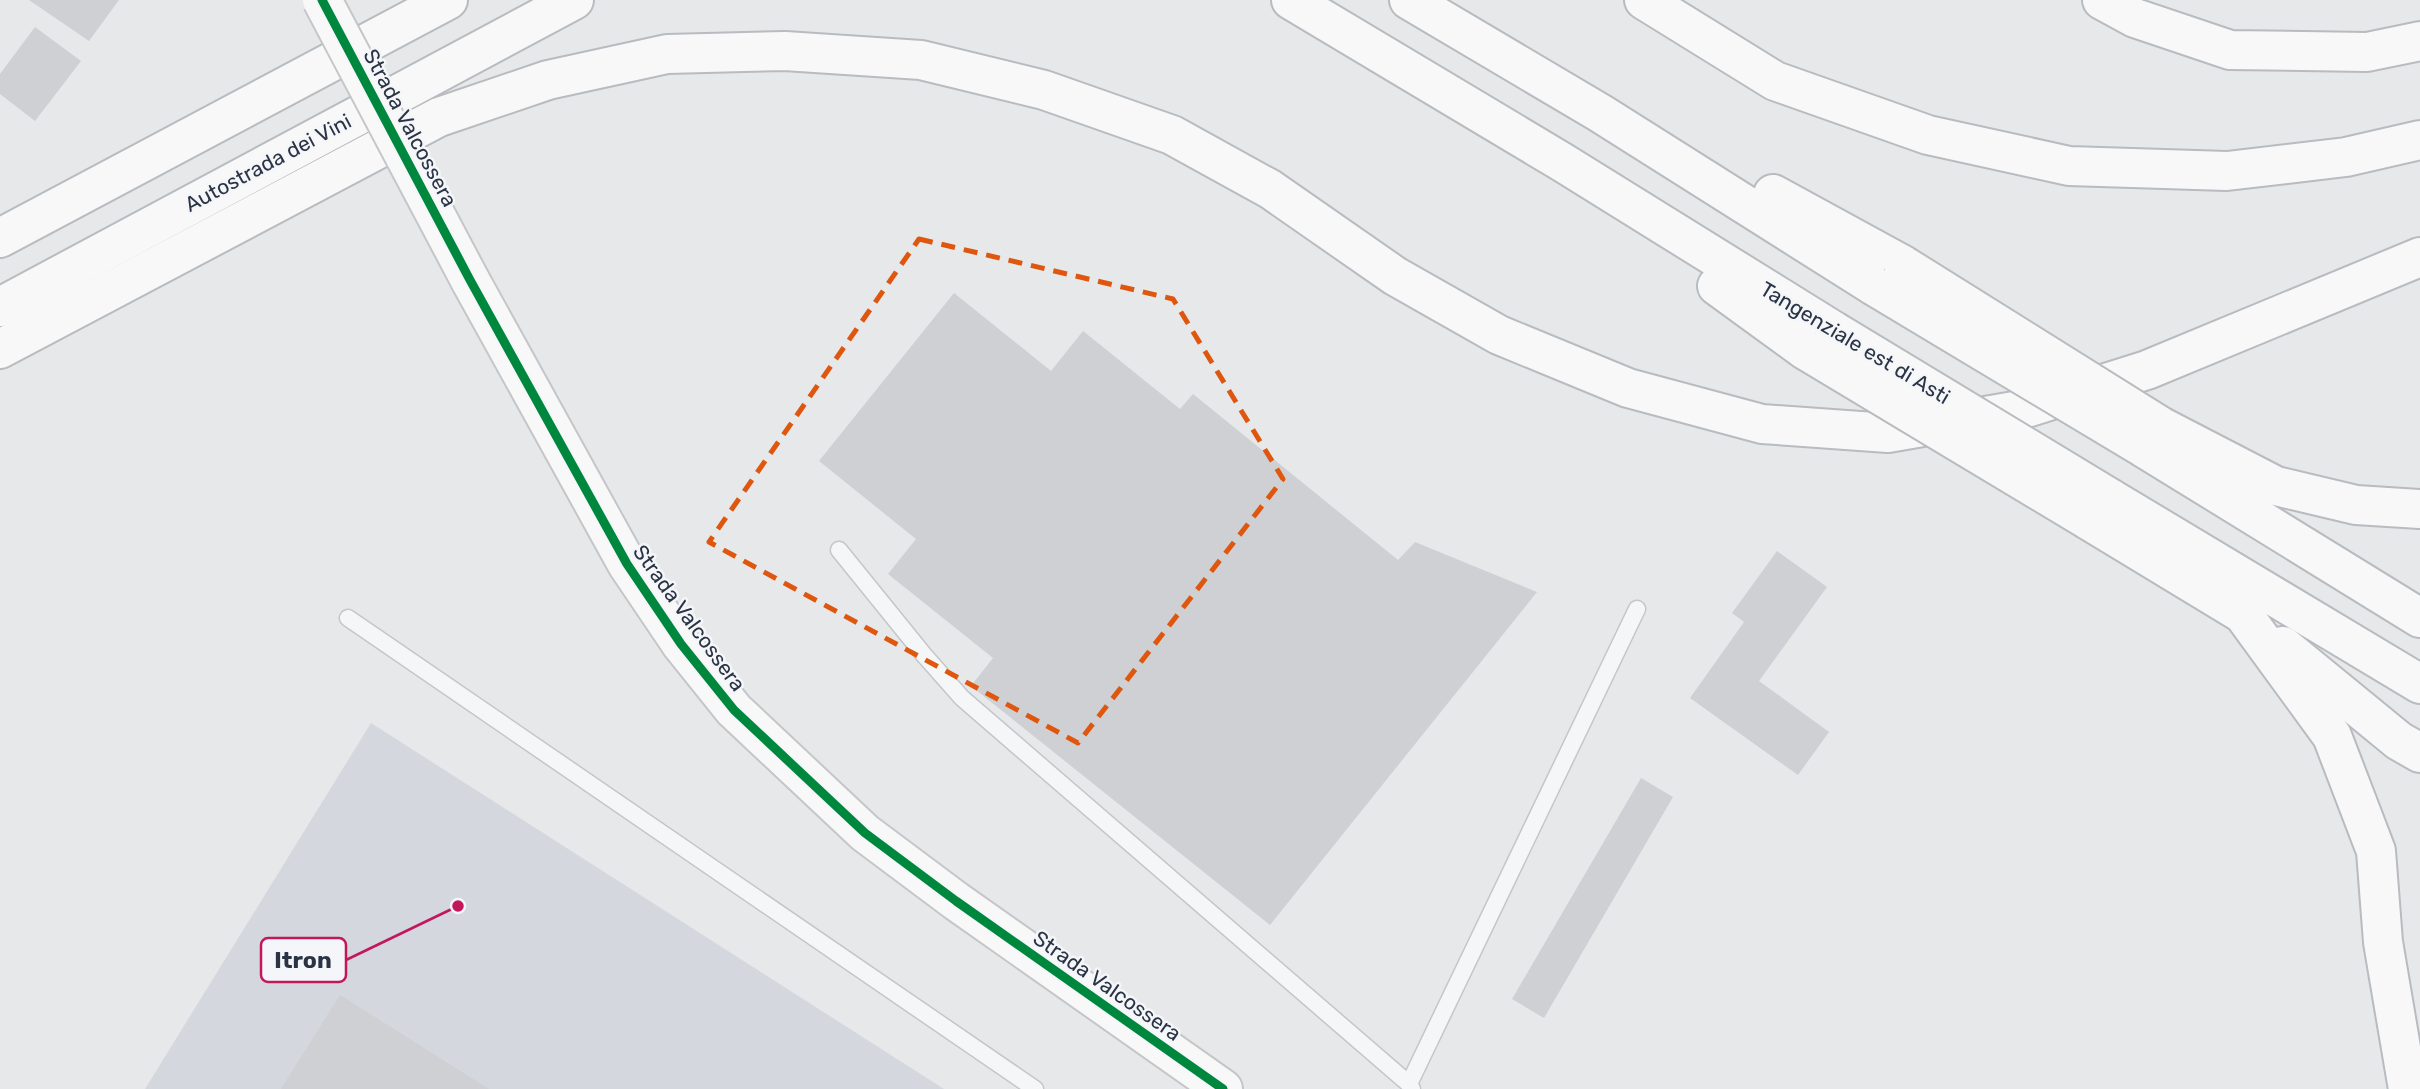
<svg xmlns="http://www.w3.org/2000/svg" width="2420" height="1089" font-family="Rubik,sans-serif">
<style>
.built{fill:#d4d7dd}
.building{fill:#ced0d3}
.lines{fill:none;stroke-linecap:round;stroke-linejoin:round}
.lane-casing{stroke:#c4c6c8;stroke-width:19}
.secondary-casing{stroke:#c4c6c8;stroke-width:42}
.highway-casing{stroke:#b8bbbf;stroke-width:42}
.lane{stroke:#f5f6f7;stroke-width:16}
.secondary{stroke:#f8f8f8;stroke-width:38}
.highway{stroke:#f8f8f8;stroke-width:38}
.secondary-bridge-casing{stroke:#c4c6c8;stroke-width:42;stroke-linecap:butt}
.highway-bridge-casing{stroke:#b8bbbf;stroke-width:42;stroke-linecap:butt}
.secondary-bridge{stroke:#f8f8f8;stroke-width:38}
.highway-bridge{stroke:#f8f8f8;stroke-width:38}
.cycleway-casing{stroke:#f4f6f9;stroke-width:13}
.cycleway{stroke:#00873e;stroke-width:9}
.marked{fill:none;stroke:#df570f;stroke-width:5;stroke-dasharray:14 9;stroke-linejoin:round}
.labels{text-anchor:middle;stroke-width:5;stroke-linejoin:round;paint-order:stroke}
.street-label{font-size:21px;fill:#2b3445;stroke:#f4f6f9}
.leader{fill:none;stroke:#c2185b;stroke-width:2.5}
.callout-dot{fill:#c2185b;stroke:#f4f6f9;stroke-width:2.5}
.callout{fill:#f4f6f9;stroke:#c2185b;stroke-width:2.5}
.callout-label{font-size:23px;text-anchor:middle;font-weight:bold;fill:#2b3445}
</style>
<rect width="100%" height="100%" fill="#e6e8ea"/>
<path class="built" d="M371 723 944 1089H145Z"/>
<g class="building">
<path d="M29 0H119L89 41Z"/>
<path d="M35 27 81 61 35 121 0 94V74Z"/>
<path d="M954 293 1051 371 1083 331 1180 409 1193 394 1398 560 1415 542 1537 592 1270 925 971 686 993 658 888 574 916 539 819 461Z"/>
<path d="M1777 551 1827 587 1759 681 1829 732 1798 775 1690 698 1744 622 1732 613Z"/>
<path d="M1641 778 1673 797 1544 1018 1512 999Z"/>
<path d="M340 995 489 1089H281Z"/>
</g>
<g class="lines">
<g class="lane-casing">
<g id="lane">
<path d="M839 550 924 655 962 698 1409 1084 1412 1089"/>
<path d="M348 618 1035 1089"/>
<path d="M1409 1084 1637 609"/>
</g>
</g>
<g class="secondary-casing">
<path id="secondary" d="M470 280 627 564 681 644 734 710 865 833 956 901 1223 1089"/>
</g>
<g class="highway-casing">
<g id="highway">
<path d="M1291 0 1562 162 1834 331"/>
<path d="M1409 0 1600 113 1874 286"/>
<path d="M1644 0 1775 81 1928 135 2069 166 2227 171 2346 157 2420 140"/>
<path d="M2102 0 2135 18 2230 50 2367 52 2420 41"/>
<path d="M1773 194 1903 265"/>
<path d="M0 238 448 0"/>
<path d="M1717 286 1805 350"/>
<path d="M0 307 574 0"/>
<path d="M0 349 439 117 548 80 667 54 785 51 921 60 1044 90 1172 135 1270 189 1395 276 1499 335 1628 388 1762 424 1888 433 2020 410 2147 370 2420 257"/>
<path d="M2162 427 2276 486 2356 505 2420 509"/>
<path d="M2144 448 2420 618"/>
<path d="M2110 498 2420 684"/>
<path d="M2088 520 2243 614 2332 736 2376 851 2383 942 2408 1089"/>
<path d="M2283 646 2399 741 2420 753"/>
</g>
</g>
<use href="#lane" class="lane"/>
<use href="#secondary" class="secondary"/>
<use href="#highway" class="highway"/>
<g class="secondary-bridge-casing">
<path id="secondary-bridge" d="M322 0 470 280"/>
</g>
<g class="highway-bridge-casing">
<g id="highway-bridge">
<path d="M1903 265 2162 427"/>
<path d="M1874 286 2144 448"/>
<path d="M1834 331 2110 498"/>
<path d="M1805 350 2088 520"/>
</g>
</g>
<use href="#secondary-bridge" class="secondary-bridge"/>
<use href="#highway-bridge" class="highway-bridge"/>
<g class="cycleway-casing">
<path id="cycleway" d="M322 0 470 280 627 564 681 644 734 710 865 833 956 901 1223 1089"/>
</g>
<use href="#cycleway" class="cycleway"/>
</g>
<path class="marked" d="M919 239 1173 299 1283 479 1078 743 709 542Z"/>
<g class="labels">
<g class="street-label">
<text transform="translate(410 128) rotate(62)" y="7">Strada Valcossera</text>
<text transform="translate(268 163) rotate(-28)" y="7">Autostrada dei Vini</text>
<text transform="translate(1855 343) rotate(31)" y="7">Tangenziale est di Asti</text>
<text transform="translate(689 618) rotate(54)" y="7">Strada Valcossera</text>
<text transform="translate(1107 986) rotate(35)" y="7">Strada Valcossera</text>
</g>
</g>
<path class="leader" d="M458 906L346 960"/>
<circle class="callout-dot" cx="458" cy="906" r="7"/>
<rect class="callout" x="261" y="938" width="85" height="44" rx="7"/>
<g class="callout-label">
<text x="303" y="968">Itron</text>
</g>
</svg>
